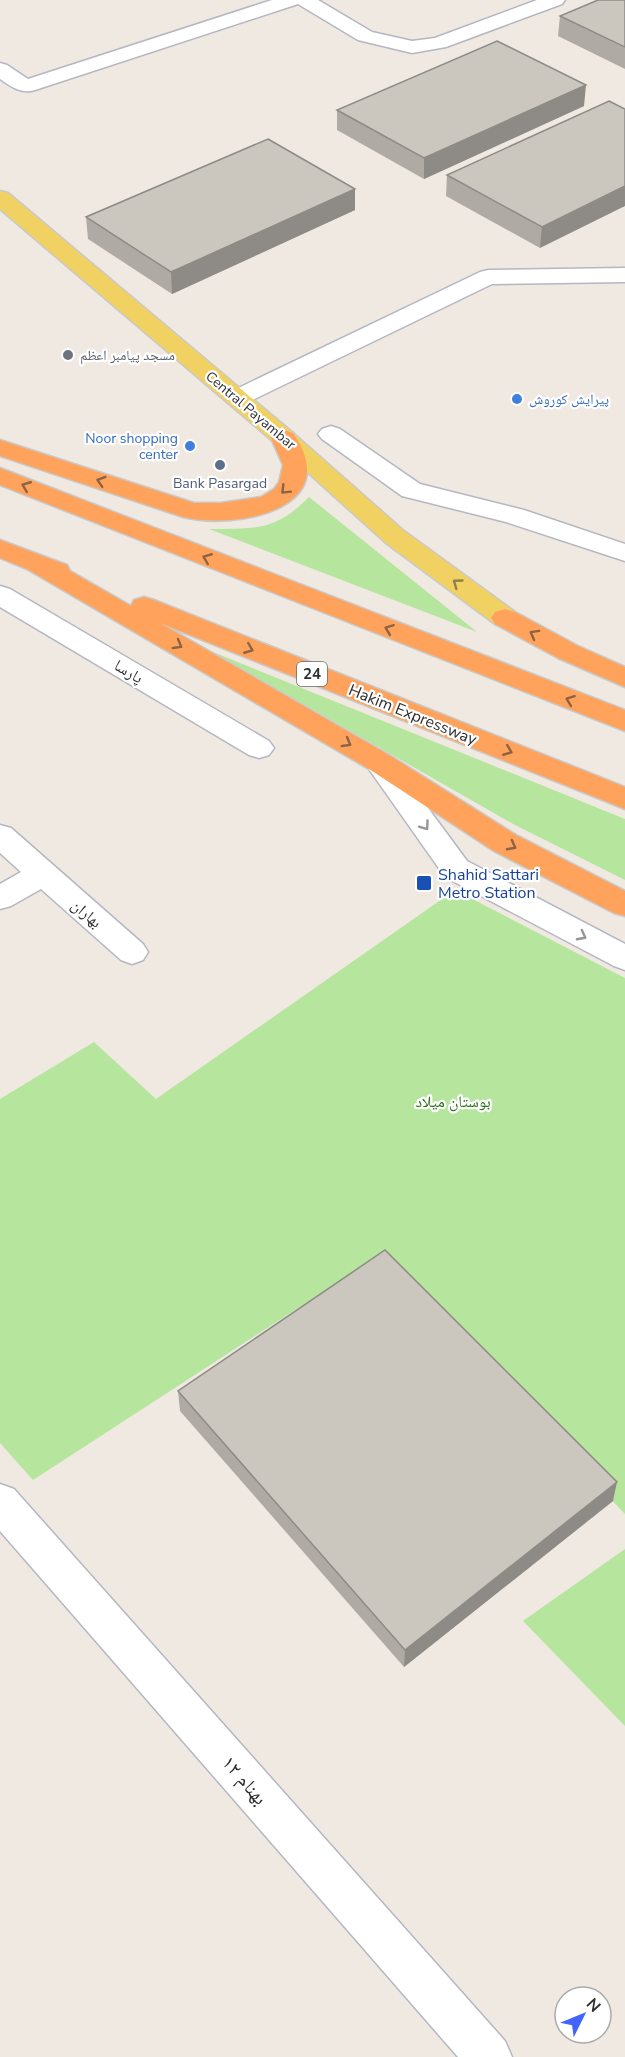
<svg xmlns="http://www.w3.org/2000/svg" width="625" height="2057" font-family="'Nunito Sans','Noto Naskh Arabic',sans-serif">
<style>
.green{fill:#b6e59e}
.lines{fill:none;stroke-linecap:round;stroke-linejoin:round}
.minor-casing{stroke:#b4b7c1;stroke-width:3}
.major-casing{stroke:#c9c9c9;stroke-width:3}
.highway-casing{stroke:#c9c9c9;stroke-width:3}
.minor{fill:#fff;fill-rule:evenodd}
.major{fill:#f2d163;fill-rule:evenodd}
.highway{fill:#ffa35c;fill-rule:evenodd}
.wall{fill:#afaba4}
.shaded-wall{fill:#8e8b86}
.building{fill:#cbc7bf;stroke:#8e8b86;stroke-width:1.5}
.oneway{stroke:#8c6343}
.oneway2{stroke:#908048}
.oneway3{stroke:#969696}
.worship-dot{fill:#6b7280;stroke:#fff;stroke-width:2}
.shop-dot{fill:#3f7fe0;stroke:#fff;stroke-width:2}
.service-dot{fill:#5c6f8a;stroke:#fff;stroke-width:2}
.transit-dot{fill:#1a4fb4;stroke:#fff;stroke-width:2}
.labels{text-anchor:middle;stroke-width:4.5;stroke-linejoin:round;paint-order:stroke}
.far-worship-label{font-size:14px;fill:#5b616d;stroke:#fff;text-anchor:start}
.far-shop-label{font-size:14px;fill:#366cbe;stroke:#fff;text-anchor:start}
.far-street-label{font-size:14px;fill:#2e2e2e;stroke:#fff}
.far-service-label{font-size:14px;fill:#4e5e75;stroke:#fff}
.shield{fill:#fff;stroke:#6d6d6d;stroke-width:1.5}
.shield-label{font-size:15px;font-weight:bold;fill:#2e2e2e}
.street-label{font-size:16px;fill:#2e2e2e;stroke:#fff}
.transit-label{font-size:16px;fill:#164399;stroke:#fff;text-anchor:start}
.park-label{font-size:16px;fill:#2c6e1b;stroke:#fff}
.near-street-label{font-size:20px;fill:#2e2e2e;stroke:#fff}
</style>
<rect width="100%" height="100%" fill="#efe9e1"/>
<g class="green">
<path d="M309 497 477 632 209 529C256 528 274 532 309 497Z"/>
<path d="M208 650 625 819V880L515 825Z"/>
<path d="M455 890 625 978V1514L378 1256 33 1480 0 1443V1099L94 1042 156 1099Z"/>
<path d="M625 1549V1726L523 1621Z"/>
</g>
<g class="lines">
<g class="minor-casing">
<g id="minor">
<path d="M272 0H318L372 32 412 41 435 38 537 0H565L562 4 446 47 412 53 358 40 298 4 35 90C22 94 11 87 0 79V63L7 65 28 79Z"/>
<path d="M625 268V282L492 284 246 403 237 405 228 403 225 398 228 393 480 272 488 270Z"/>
<path d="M331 426 340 429 420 484 524 510 625 544V561L506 522 402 496 322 439 318 434 322 429Z"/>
<path d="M0 586 10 589 269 741 274 748 269 755 259 758 249 755 0 607Z"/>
<path d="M379 752 389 755 467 861 625 944V970L614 966 445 877 364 762 369 755Z"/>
<path d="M0 825 11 828 143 944 148 952 143 960 132 964 121 960 41 889 11 906 0 909V884L21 872 0 853Z"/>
<path d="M0 1484 14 1489 505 2041 512 2057H458L0 1531Z"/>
</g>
</g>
<g class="major-casing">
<path id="major" d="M0 191 8 193 293 433 404 531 515 612 519 618 515 624 505 627 495 624 386 543 275 443 0 209Z"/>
</g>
<g class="highway-casing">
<g id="highway">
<path d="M284 430 293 433C346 509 236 530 183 517L0 456V440L194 503H221L261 497 274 489 279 482 283 465 271 438 275 433Z"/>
<path d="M0 468 625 710V731L0 485Z"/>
<path d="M0 540 67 565 70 571 131 606 134 600 144 597 154 600 625 787V809L160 623 389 755 516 835 625 891V916L614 913 494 851 369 769 27 569 0 558Z"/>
<path d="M505 609 515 612 578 646 625 667V687L558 658 495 624 491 618 495 612Z"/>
</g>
</g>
<use href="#minor" class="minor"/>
<use href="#major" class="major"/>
<use href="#highway" class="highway"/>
</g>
<g class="wall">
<path d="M625 0V69L558 36 560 16Z"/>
<path d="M609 101 540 248 446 196 447 175Z"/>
<path d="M584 106 424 179 337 130V110Z"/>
<path d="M355 189V210L172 294 88 239 86 217Z"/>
<path d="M178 1391 613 1501 404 1667 180 1411Z"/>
</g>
<g class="shaded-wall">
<path d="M586 85 584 106 424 179V158Z"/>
<path d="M625 186V206L540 248 542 227Z"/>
<path d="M355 189V210L172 294 171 272Z"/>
<path d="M617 1482 613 1501 404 1667 405 1650Z"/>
</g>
<g class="building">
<path d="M598 0H625V47L560 16Z"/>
<path d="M497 41 586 85 424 158 337 110Z"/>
<path d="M609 101 625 109V186L542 227 447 175Z"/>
<path d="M268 139 355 189 171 272 86 217Z"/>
<path d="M385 1250 617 1482 405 1650 178 1391Z"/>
</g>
<defs><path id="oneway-chevron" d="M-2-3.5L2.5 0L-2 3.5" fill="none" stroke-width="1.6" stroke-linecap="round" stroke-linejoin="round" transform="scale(1.5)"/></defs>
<g class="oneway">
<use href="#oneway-chevron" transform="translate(101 481) rotate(-162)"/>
<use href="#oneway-chevron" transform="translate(26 486) rotate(-158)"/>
<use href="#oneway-chevron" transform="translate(285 490) rotate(135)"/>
<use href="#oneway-chevron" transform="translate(207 558) rotate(-158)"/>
<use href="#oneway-chevron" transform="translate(389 629) rotate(-159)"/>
<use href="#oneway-chevron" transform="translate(534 634) rotate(-151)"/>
<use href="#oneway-chevron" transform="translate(178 645) rotate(30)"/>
<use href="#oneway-chevron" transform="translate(249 649) rotate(22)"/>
<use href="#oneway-chevron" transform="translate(570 700) rotate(-159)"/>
<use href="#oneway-chevron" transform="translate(347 743) rotate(30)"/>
<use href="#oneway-chevron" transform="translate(508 751) rotate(22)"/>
<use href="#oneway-chevron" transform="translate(512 846) rotate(28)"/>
</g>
<use class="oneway2" href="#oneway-chevron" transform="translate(457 583) rotate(-144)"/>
<g class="oneway3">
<use href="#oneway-chevron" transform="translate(425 826) rotate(54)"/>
<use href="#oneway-chevron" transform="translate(582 936) rotate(28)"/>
</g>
<circle class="worship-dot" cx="68" cy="355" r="6"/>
<g class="shop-dot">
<circle cx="517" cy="399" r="6"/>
<circle cx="190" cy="446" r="6"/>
</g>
<circle class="service-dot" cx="220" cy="465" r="6"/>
<rect class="transit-dot" x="416" y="875" width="16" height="16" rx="3"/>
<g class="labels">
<g class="far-worship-label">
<text x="80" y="360">مسجد پیامبر اعظم</text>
</g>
<g class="far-shop-label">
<text x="529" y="404">پیرایش کوروش</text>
<text x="178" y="443" text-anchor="end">Noor shopping<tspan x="178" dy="16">center</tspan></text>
</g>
<g class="far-street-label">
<text transform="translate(251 410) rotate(40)" y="5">Central Payambar</text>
</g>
<g class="far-service-label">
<text x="220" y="488">Bank Pasargad</text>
</g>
<rect class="shield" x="297" y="662" width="30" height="24" rx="4.5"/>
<g class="shield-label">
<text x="312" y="679">24</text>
</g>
<g class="street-label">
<text transform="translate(129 671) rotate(31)" y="6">پارسا</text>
<text transform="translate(413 714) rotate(22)" y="6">Hakim Expressway</text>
<text transform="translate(87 913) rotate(41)" y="6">بهاران</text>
</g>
<g class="transit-label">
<text x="438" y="880">Shahid Sattari<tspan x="438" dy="18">Metro Station</tspan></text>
</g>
<g class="park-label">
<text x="453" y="1107">بوستان میلاد</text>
</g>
<g class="near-street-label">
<text transform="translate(245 1780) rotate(49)" y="7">بهنام ۱۲</text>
</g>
</g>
<g transform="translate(583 2015) rotate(47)"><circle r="28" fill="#ffffff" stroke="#ababab" stroke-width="1.5"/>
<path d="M0-4.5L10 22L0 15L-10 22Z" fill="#4264fb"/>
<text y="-9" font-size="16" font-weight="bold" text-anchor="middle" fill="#2e2e2e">N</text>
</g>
</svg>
